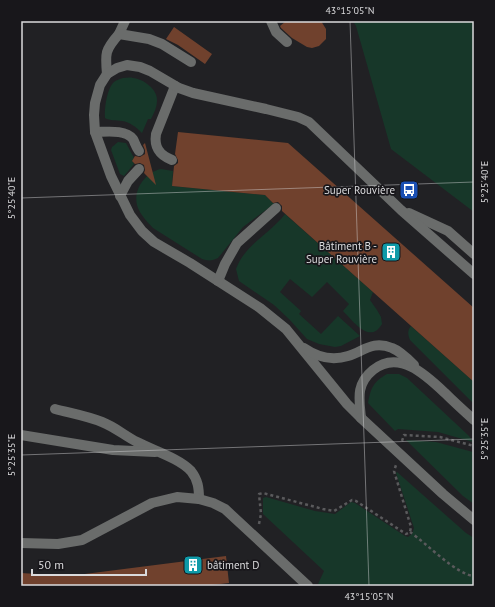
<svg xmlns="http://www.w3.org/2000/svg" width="495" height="607" font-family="'PT Sans',sans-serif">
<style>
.green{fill:#173729}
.building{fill:#70412d}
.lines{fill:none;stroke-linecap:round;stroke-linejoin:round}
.path{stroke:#5a5a5c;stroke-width:2.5;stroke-dasharray:3 3;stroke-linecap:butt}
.minor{stroke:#6a6c6b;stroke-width:10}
.ticks{fill:none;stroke:#dadadc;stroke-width:1;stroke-opacity:0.45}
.labels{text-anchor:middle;stroke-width:3.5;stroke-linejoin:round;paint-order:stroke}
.poi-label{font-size:11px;fill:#dadadc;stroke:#18171b;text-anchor:end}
.neatline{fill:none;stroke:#dadadc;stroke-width:1.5}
.ticks-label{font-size:10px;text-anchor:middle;fill:#dadadc}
</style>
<rect width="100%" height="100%" fill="#212124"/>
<g class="green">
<path d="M353 21H474V212L391 149 356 26Z"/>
<path d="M123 78C126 78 130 77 133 78 143 79 158 89 157 101 157 107 154 113 151 119H148L142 133C136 127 130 122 122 121 116 120 110 121 105 118 104 109 107 88 114 82 116 80 120 79 123 78Z"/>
<path d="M118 142 126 143 134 158 132 161 134 164 124 176 120 174 111 150 112 147Z"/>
<path d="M161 169 173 171 172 186 265 195 274 204 243 227 218 258C212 261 208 261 202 259L153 228C147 222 139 213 137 205 133 189 146 172 161 169Z"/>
<path d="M285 214 373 292 370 300 377 310 381 317 382 324C370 345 353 321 343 311L349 304 327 282 312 297 290 279 280 292 301 311 299 314 321 334 338 316 360 336 341 346 335 347 319 344 307 339 289 319 274 305 239 281 236 269C245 244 270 234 285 214Z"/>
<path d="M411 326 474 382V404L410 340C408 335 407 331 411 326Z"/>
<path d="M387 374H399L407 378 469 436 473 442 438 432 398 429 395 431 368 403C371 388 373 382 387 374Z"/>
<path d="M406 440 436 442 473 452 472 461 474 463V504L463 496Z"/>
<path d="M397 472 466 533 474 538V586H320L318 584 324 571 263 514V498L266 497 315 511 335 514 351 502 355 503 405 536 408 537 412 534 414 528 396 473Z"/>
</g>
<g class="building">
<path d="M286 21H321L326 29V39L319 46 312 48 307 47 292 38 281 28 280 26Z"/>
<path d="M174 27 212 54 205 64 178 45 166 39Z"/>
<path d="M178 132 288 143 474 308V382L282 211V206L278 202 273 203 265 195 172 186 174 166 178 163V160L175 154Z"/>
<path d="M145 143 156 185 144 173 145 170 144 165 140 163 135 164 132 161 135 156 140 157 145 154V150L143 145Z"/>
<path d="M226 556 229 583 203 586H21V573L69 576Z"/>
</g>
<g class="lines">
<g class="path">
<path d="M402 441 404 435 440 437 474 446"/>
<path d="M259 524 261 514 259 494 263 493 323 509 334 511 352 500 356 501 406 534 410 532 411 527 394 471 396 465"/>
<path d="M410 532C426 543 457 575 474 576"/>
</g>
<g class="minor">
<path d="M271 21 276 32 287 42"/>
<path d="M119 34 125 21"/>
<path d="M107 74C105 53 105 50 119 34L149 39 162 44 191 62"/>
<path d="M95 132C106 132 125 129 133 139 135 143 136 147 139 151"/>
<path d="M172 160C159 155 154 147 156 134L175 86"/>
<path d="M120 196 128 181 139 169"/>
<path d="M409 213 448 231 474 254"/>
<path d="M474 274 401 210 309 122 298 117 266 109 193 93 179 88 150 71 140 67 127 65 117 68 107 74 100 85 95 103 94 115 95 132 111 176 130 215 142 231 154 242 190 263 260 308 286 329 347 404 361 418C359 398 356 384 373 370 399 349 426 375 445 393 454 402 464 411 474 420"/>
<path d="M218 281 225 264 237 243 276 208"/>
<path d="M304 348C317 357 332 361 348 356 364 351 373 340 392 348 400 351 408 359 414 365"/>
<path d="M55 409C70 413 87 416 102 422 115 427 125 436 137 442 152 450 179 458 191 471 198 480 199 488 199 499"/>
<path d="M361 418 443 494 474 520"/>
<path d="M21 435 113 450 155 452"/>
<path d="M21 543 58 544 82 540 152 503 177 497 199 499 213 503 225 509 308 586"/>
</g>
</g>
<path class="ticks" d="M350 21 369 586M21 198 474 182M21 455 474 439"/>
<defs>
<g id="bus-square" transform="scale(1)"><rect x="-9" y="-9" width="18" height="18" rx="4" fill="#1a4fb4" stroke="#18171b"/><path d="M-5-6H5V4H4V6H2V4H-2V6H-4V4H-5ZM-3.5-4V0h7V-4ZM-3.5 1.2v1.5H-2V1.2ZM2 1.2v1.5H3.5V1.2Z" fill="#fff"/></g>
<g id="building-square" transform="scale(1)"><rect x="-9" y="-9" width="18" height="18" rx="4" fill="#0f9aa8" stroke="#18171b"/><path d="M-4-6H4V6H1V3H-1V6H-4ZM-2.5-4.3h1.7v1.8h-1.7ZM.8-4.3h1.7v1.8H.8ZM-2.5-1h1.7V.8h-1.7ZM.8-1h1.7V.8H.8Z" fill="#fff"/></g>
</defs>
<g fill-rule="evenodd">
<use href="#bus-square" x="409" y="190"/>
<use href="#building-square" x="391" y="252"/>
<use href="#building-square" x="193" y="565"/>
</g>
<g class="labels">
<g class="poi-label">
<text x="395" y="194">Super Rouvière</text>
<text x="377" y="250">Bâtiment B -<tspan x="377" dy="13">Super Rouvière</tspan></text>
<text x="207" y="569" text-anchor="start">bâtiment D</text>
</g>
</g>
<rect width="495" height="607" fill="none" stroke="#18171b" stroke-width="44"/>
<path d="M32 569v6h114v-6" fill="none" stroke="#dadadc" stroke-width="2"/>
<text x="38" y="569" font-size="12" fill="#dadadc" stroke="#18171b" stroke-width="3" paint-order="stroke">50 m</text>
<rect x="22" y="22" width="451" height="563" class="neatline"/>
<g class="ticks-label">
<text x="350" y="14">43°15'05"N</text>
<text transform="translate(484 182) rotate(-90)" y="4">5°25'40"E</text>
<text transform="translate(11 198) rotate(-90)" y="4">5°25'40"E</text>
<text transform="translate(484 439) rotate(-90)" y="4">5°25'35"E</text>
<text transform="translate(11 455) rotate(-90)" y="4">5°25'35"E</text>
<text x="369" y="600">43°15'05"N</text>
</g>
</svg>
